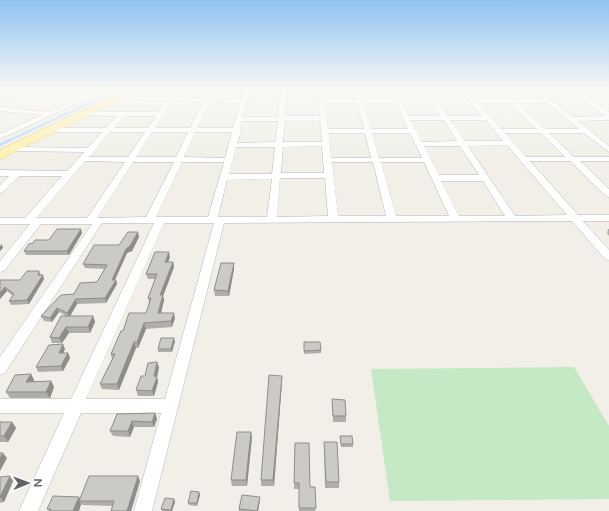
<svg xmlns="http://www.w3.org/2000/svg" width="609" height="511" font-family="'Varela Round',sans-serif">
<style>
.green{fill:#c5e8c5}
.lines{fill:none;stroke-linecap:round;stroke-linejoin:round}
.stream-far1{stroke:#aadaff;stroke-width:2}
.stream{stroke:#aadaff;stroke-width:2.5}
.minor-casing{stroke:#b5b8bc;stroke-width:1}
.primary-casing{stroke:#f2c960;stroke-width:1}
.minor{fill:#fff;fill-rule:evenodd}
.primary{fill:#fff2af;fill-rule:evenodd}
.wall{fill:#afaea9}
.shaded-wall{fill:#8f8d8a}
.building{fill:#cccac5;stroke:#8f8d8a}
</style>
<rect width="100%" height="100%" fill="#f1efe8"/>
<path class="green" d="M574 367 609 426V499L390 501 371 369Z"/>
<g class="lines">
<path class="stream-far1" d="M10 140 111 93"/>
<path class="stream" d="M0 145 12 139"/>
<g class="minor-casing">
<g id="minor">
<path d="M20 90H27L0 104V100Z"/>
<path d="M97 90H105L0 139V134L42 115 0 111V107L49 112Z"/>
<path d="M173 90H179L174 97 205 98 209 90H215L211 99H241L244 90H250L243 117H278L281 90H287L285 116H320L318 90H324L325 99H356L354 90H360L363 99H394L390 90H396L409 116H441L424 90H430L448 116H482L460 90H466L474 99H506L497 90H503L513 99H543L533 90H540L573 117 606 116 570 90H577L609 112V120L578 121 609 146V152L584 133H549L574 157H609V161H580L609 189V197L606 196 570 161H530L578 215H609V221H583L609 250V260L605 259 572 221 224 223 152 511H134L161 413H81L38 511H19L64 413H0V399H71L154 223H102L5 373 0 375V357L92 224H41L4 271 0 272V261L30 224H0V218H25L62 176H19L3 192 0 193V185L9 176H0V170L67 171 84 152 11 151 7 149 11 147 88 148 102 132H52L48 130 52 128H106L117 116 83 115 82 114 85 112H158L166 101 117 100 114 98 117 96 168 97ZM172 101 203 102 190 128H155ZM209 102 240 103 233 128H197ZM325 103H357L364 129H328ZM364 103H396L408 129H371ZM478 103H510L537 129H501ZM517 103H548L579 129H545ZM124 116H156L148 128H114ZM320 120 322 142H283L285 121ZM411 120H444L457 141 422 142ZM450 120H486L503 141H465ZM242 121H278L275 142 237 143 242 130 240 128ZM110 132H145L128 157H89ZM152 132H188L176 157H136ZM195 132H232L225 158 184 157ZM329 133H365L371 158H331ZM372 133H410L422 158H379ZM505 133H541L565 157H526ZM507 145 567 215 515 216 468 146ZM322 146 324 173H281L283 147ZM424 146H460L479 175H439ZM236 147H275L272 174H229ZM85 161 125 162 87 218H36ZM133 162H174L146 217 97 218ZM182 162H224L208 217H156ZM332 162H373L386 216H338ZM381 162H424L449 216H396ZM280 178H325L328 216 277 217ZM272 179 267 217H218L227 180ZM441 181H483L505 216H459ZM164 223H214L165 399H86Z"/>
</g>
</g>
<g class="primary-casing">
<path id="primary" d="M126 90H139L0 159V150Z"/>
</g>
<use href="#minor" class="minor"/>
<use href="#primary" class="primary"/>
</g>
<g class="wall">
<path d="M608 229H609V236L607 233Z"/>
<path d="M82 233 69 255H26L24 251 33 243Z"/>
<path d="M139 237 132 251 127 253 115 280H116L117 284 106 303 77 304 70 316H93L95 322 90 333H69L62 343H52L50 337 66 316 59 312 52 322 44 321 41 316 74 294 97 282 105 269 85 268 83 264 119 245Z"/>
<path d="M170 257 168 262H173L174 267 163 296 164 300 161 313 175 318 172 327 146 329 138 348H136L119 390 102 389 100 384 112 359 111 354 123 331 146 313 149 303 148 298 155 279H148L146 274Z"/>
<path d="M234 263V269L229 296H215L214 290Z"/>
<path d="M39 271 41 275 44 279 29 304 11 305 9 301 13 296 7 291 0 299V280H20Z"/>
<path d="M175 341 172 352H158V349Z"/>
<path d="M304 342 321 350V353L304 354Z"/>
<path d="M65 349 63 353H68L70 358 63 371 38 372 36 367Z"/>
<path d="M159 367 157 377 158 382 154 396H138L136 390 145 376Z"/>
<path d="M31 374 34 380 33 382 51 381 54 387 50 398H10L6 392Z"/>
<path d="M282 376V381L274 486H261V480Z"/>
<path d="M332 399 346 416V422H333Z"/>
<path d="M155 413 157 419 154 427H134L130 437 113 436 110 431 117 414Z"/>
<path d="M0 422H12L16 428 8 442H0Z"/>
<path d="M340 436 353 444V447H341Z"/>
<path d="M252 437 247 486H232L231 480Z"/>
<path d="M324 442 339 482V488H325Z"/>
<path d="M295 443 310 487 316 508 315 511H299V489H294Z"/>
<path d="M0 477 13 481 4 502 0 503Z"/>
<path d="M140 481 131 511H111L113 506 82 505 81 504 79 511H49L47 509 80 499Z"/>
<path d="M199 492 200 495 197 506 189 505 188 503Z"/>
<path d="M174 499 175 502 172 511H162L161 509Z"/>
<path d="M260 500 258 511H239V509Z"/>
</g>
<g class="shaded-wall">
<path d="M81 229 82 233 69 255 67 251Z"/>
<path d="M138 232 139 237 132 251 127 253 113 284 112 280 126 249Z"/>
<path d="M2 244 3 248 0 251V246Z"/>
<path d="M169 252 170 257 166 267 165 262Z"/>
<path d="M173 262 174 267 163 296 164 300 160 318 158 313 160 295Z"/>
<path d="M234 263V269L229 296 228 291Z"/>
<path d="M43 275 44 279 29 304 27 300Z"/>
<path d="M116 280 117 284 106 303 105 298Z"/>
<path d="M5 287 7 291 0 299V293Z"/>
<path d="M76 299 77 304 69 318 67 313Z"/>
<path d="M57 308 59 312 52 322 50 318Z"/>
<path d="M174 313 175 318 172 327 171 321Z"/>
<path d="M93 316 95 322 90 333 88 327Z"/>
<path d="M144 323 146 329 138 348 137 342Z"/>
<path d="M66 327 69 333 62 343 59 338Z"/>
<path d="M174 338 175 341 172 352 171 349Z"/>
<path d="M134 342 136 348 119 390 117 384Z"/>
<path d="M63 344 65 349 61 358 59 353Z"/>
<path d="M68 353 70 358 63 371 61 366Z"/>
<path d="M157 362 159 367 157 377 158 382 154 396 152 391Z"/>
<path d="M31 374 34 380 30 388 26 382Z"/>
<path d="M282 376V381L274 486 273 480Z"/>
<path d="M51 381 54 387 50 398 46 392Z"/>
<path d="M155 413 157 419 154 427 152 422Z"/>
<path d="M132 421 134 427 130 437 128 431Z"/>
<path d="M12 422 16 428 8 442 4 436Z"/>
<path d="M251 432 252 437 247 486 246 480Z"/>
<path d="M3 453 7 458 0 471V459Z"/>
<path d="M10 476 13 481 4 502 0 497Z"/>
<path d="M138 476 140 481 131 511H127Z"/>
<path d="M199 492 200 495 197 506V503Z"/>
<path d="M79 497 81 501H79L81 504 79 511H73Z"/>
<path d="M260 497V500L258 511H257Z"/>
<path d="M174 499 175 502 172 511H171V510Z"/>
</g>
<g class="building">
<path d="M57 229H81L67 251H24L29 244 33 243 35 240H49Z"/>
<path d="M128 232H138L130 246 126 249 112 280H116L105 298 76 299 67 313 57 308 50 318 41 316 61 295 74 294 80 283 97 282 107 265 83 264 94 245H119Z"/>
<path d="M155 252H169L165 262H173L160 295H163L158 313H174L171 321 144 323 137 342H134L117 384H100L115 354H111L121 331H123L129 313H146L151 298H148L157 274H146Z"/>
<path d="M221 263H234L228 291 214 290Z"/>
<path d="M27 271H39L38 275H43L27 300 9 301 14 294 5 287 0 293V280H20Z"/>
<path d="M61 316H93L88 327H66L59 338 50 337Z"/>
<path d="M161 338H174L171 349H158Z"/>
<path d="M304 342H320L321 350 304 351Z"/>
<path d="M63 344 59 353H68L61 366 36 367 49 345Z"/>
<path d="M157 362 154 376 157 377 152 391 136 390 141 376H145L148 363Z"/>
<path d="M31 374 26 382 51 381 46 392H6L15 375Z"/>
<path d="M269 375 282 376 273 480H261Z"/>
<path d="M332 399 345 400 346 416H333Z"/>
<path d="M155 413 152 422 132 421 128 431H110L117 414Z"/>
<path d="M0 422H12L4 436H0Z"/>
<path d="M237 432H251L246 480H231Z"/>
<path d="M340 436H352L353 444H341Z"/>
<path d="M324 442H337L339 482H326Z"/>
<path d="M295 443H309L310 487H315L316 508H299V483H294Z"/>
<path d="M0 453H3L0 459Z"/>
<path d="M10 476 0 497V477Z"/>
<path d="M89 476H138L127 511H111L114 501H79Z"/>
<path d="M191 491 199 492 197 503H188Z"/>
<path d="M242 495 260 497 257 511 239 509Z"/>
<path d="M53 496 79 497 73 511H50L51 509H47Z"/>
<path d="M165 498 174 499 171 510 161 509Z"/>
</g>
<linearGradient id="sky" x2="0" y2="1"><stop stop-color="#8fc3f1"/><stop offset="0.56" stop-color="#f9f8f5"/><stop offset="1" stop-color="#f9f8f5" stop-opacity="0"/></linearGradient>
<rect width="609" height="161" fill="url(#sky)"/>
<g transform="translate(28 483) rotate(89)" stroke="#ffffff" stroke-width="3" paint-order="stroke">
<path d="M0-3L7 15L0 10L-7 15Z" fill="#5f6368"/>
<text y="-6" font-size="11" font-weight="bold" text-anchor="middle" fill="#5f6368">N</text>
</g>
</svg>
